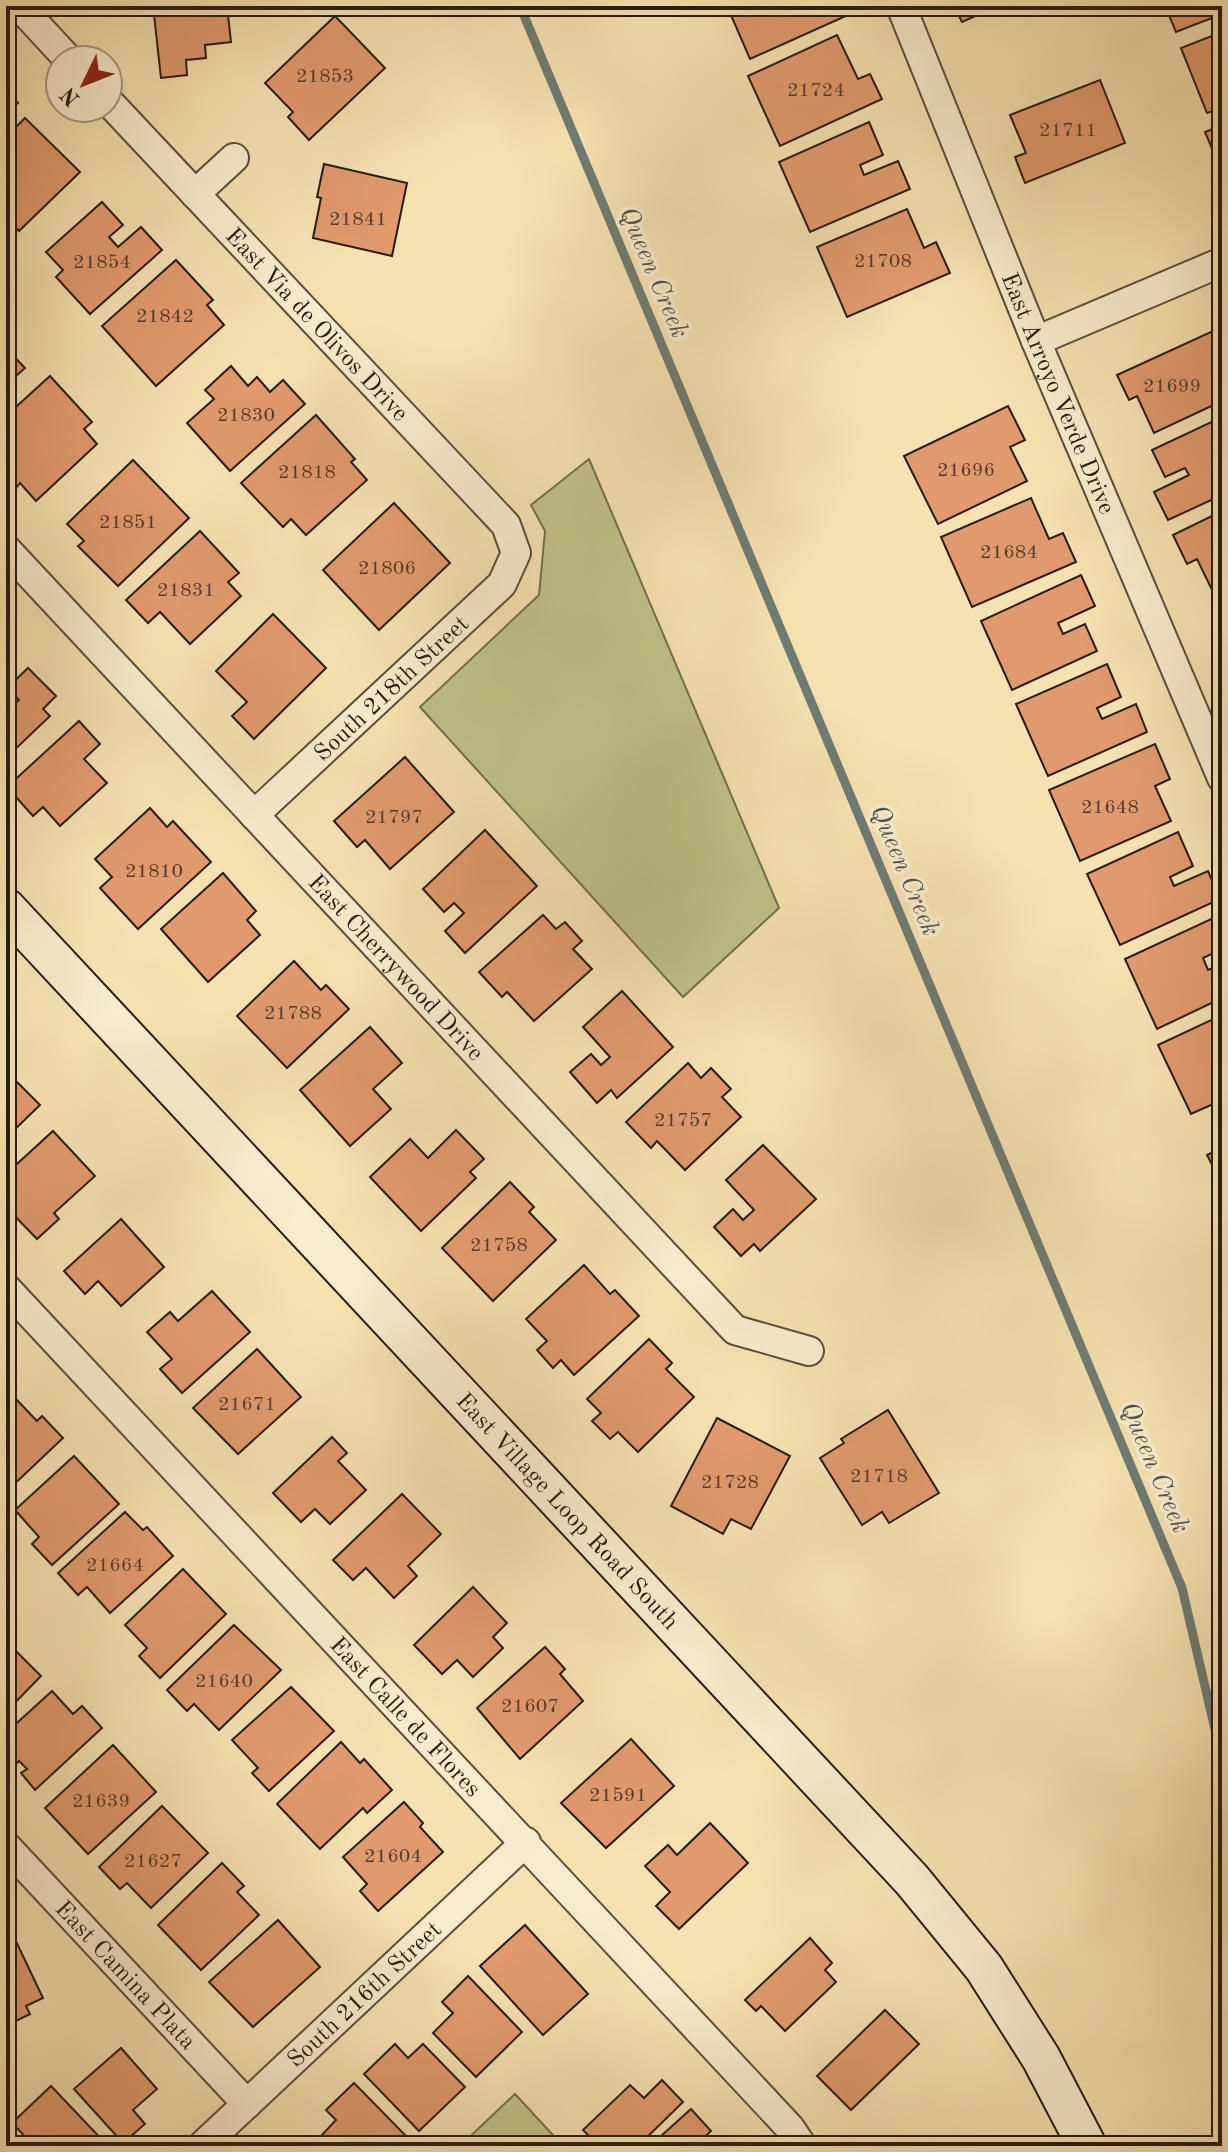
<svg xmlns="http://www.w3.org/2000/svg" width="1228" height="2152" font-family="'Old Standard TT',serif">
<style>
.green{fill:#c0c289;stroke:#746e4e;stroke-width:2}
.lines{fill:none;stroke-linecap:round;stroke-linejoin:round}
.stream{stroke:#6e7c73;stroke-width:9}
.building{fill:#e19a6d;stroke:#271b14;stroke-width:2}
.street-casing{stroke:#5b4d3b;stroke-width:32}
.secondary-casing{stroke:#271b14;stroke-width:42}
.street{stroke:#f9eccc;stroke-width:28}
.secondary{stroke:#f9eccc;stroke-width:38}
.labels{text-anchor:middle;stroke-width:7;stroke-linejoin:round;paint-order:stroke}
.number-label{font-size:20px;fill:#563b2a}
.street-label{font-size:24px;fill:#271b14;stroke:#f9eccc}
.water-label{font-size:26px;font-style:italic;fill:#51544b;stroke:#f9eccc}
</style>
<rect width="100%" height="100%" fill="#f6e2b1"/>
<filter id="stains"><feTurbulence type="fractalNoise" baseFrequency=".0025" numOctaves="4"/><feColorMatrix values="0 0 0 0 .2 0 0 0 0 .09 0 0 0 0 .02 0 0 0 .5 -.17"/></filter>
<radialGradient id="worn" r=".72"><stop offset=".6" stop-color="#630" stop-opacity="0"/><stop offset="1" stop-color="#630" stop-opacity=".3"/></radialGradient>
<g class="green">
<path d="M589 459 779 908 683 997 420 707 539 595 545 531 531 505Z"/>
<path d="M515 2094 563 2146H460Z"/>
</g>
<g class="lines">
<path class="stream" d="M520 6 1182 1588 1222 1759"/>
</g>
<g class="building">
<path d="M153 6H227L231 42 205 45 206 58 186 60 187 75 161 78Z"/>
<path d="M727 6H844L848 15 750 59Z"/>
<path d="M954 6H998L962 22Z"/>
<path d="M1165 6H1222V14L1176 32Z"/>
<path d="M335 16 385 68 309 140 288 117 293 112 265 83Z"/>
<path d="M1222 32V108L1207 113 1181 48Z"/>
<path d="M837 35 858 79 870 74 882 99 780 146 748 76Z"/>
<path d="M1100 80 1125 143 1025 183 1015 157 1026 153 1010 115Z"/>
<path d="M6 90 18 103 6 114Z"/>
<path d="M25 118 80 172 19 231 6 217V137Z"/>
<path d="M869 122 883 155 860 165 864 175 898 161 910 189 810 232 779 162Z"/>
<path d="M1222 125V172L1205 132Z"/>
<path d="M324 164 407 183 392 256 313 238 321 198 317 197Z"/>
<path d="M102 202 123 225 109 237 118 247 141 227 162 250 90 314 56 277 63 270 46 252Z"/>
<path d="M907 209 924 248 936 242 950 273 847 317 817 247Z"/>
<path d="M176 260 213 300 207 305 224 325 156 386 102 326Z"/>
<path d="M1213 331 1222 349V401L1154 433 1137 396 1129 400 1117 375Z"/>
<path d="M6 348 25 368 6 385Z"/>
<path d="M231 366 248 386 257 377 270 392 283 380 305 404 230 471 187 423 214 399 205 390Z"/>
<path d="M50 376 92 422 84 429 97 444 36 501 20 483 16 488 6 477V416Z"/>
<path d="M1008 406 1025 440 1010 447 1027 481 938 524 904 456Z"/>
<path d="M316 415 355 459 351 462 367 480 306 535 291 519 283 527 241 483Z"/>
<path d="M1222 417V495L1168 520 1154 492 1189 475 1185 468 1165 477 1152 450Z"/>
<path d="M133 460 189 518 118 586 78 546 84 541 67 524Z"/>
<path d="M1031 498 1049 539 1063 533 1076 562 972 607 941 537Z"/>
<path d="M394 503 450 563 379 630 323 570Z"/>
<path d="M1222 511V590L1214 594 1197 559 1187 564 1173 535Z"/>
<path d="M200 531 239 573 228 582 241 596 190 644 160 612 148 623 126 600Z"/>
<path d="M1081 575 1095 606 1058 623 1063 634 1085 624 1097 651 1012 690 981 621Z"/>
<path d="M273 614 326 668 254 739 232 716 247 702 216 671Z"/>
<path d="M1107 664 1121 697 1097 708 1102 719 1136 704 1147 732 1048 776 1016 704Z"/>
<path d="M28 668 56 696 43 709 50 716 6 758V703L10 707 19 700 8 687Z"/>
<path d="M79 721 100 744 84 759 107 783 60 826 43 807 33 816 7 787Z"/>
<path d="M1155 744 1170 779 1155 786 1171 821 1080 861 1049 790Z"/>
<path d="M405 757 454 812 390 869 365 840 357 847 334 821Z"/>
<path d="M150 808 167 827 173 821 211 862 138 929 100 888 112 877 95 859Z"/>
<path d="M485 830 537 886 465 953 445 931 464 913 454 903 444 912 423 889Z"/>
<path d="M1178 832 1193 866 1170 877 1174 886 1208 871 1220 899 1120 945 1087 874Z"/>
<path d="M223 873 256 911 247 920 260 935 208 982 161 929Z"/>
<path d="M1222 914V949L1203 958 1208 970 1222 964V998L1157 1029 1125 959Z"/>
<path d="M543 915 556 929 565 922 582 941 573 949 592 969 534 1021 507 992 502 997 479 972Z"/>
<path d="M294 961 321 990 326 985 349 1009 287 1068 237 1016Z"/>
<path d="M622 991 673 1047 617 1098 611 1090 597 1103 570 1072 591 1054 601 1065 610 1057 583 1027Z"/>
<path d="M1222 1015V1100L1191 1114 1158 1045Z"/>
<path d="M370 1027 402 1063 373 1089 391 1109 350 1146 300 1090Z"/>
<path d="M688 1063 701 1078 711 1068 731 1089 722 1097 741 1117 685 1170 657 1141 651 1148 626 1122Z"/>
<path d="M6 1071 40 1105 6 1138Z"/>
<path d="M1222 1118V1142L1212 1123Z"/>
<path d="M456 1130 484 1159 470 1172 476 1178 421 1231 370 1177 410 1139 428 1158Z"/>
<path d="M53 1131 95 1176 54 1213 59 1219 37 1239 6 1207V1174Z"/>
<path d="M763 1145 816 1199 760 1251 754 1244 741 1256 714 1227 733 1209 743 1220 754 1210 726 1180Z"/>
<path d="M1222 1148V1184L1207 1155Z"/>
<path d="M510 1182 534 1207 529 1212 556 1240 493 1301 442 1248Z"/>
<path d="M121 1219 164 1267 121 1306 98 1281 85 1294 64 1271Z"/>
<path d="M584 1265 610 1294 615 1290 639 1316 574 1375 561 1360 553 1368 537 1350 547 1341 526 1319Z"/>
<path d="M212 1291 250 1332 182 1393 160 1369 172 1359 147 1332 170 1312 178 1321Z"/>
<path d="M649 1339 672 1363 666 1369 694 1397 638 1452 618 1432 610 1439 592 1421 601 1413 587 1399Z"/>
<path d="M257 1349 301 1397 238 1454 193 1408Z"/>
<path d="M15 1398 37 1421 42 1416 63 1438 6 1492V1406Z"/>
<path d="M888 1410 939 1493 889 1523 882 1512 862 1525 820 1458 844 1443 841 1439Z"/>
<path d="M717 1418 790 1456 751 1529 731 1519 723 1534 671 1506Z"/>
<path d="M332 1437 347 1453 338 1461 366 1490 330 1524 315 1509 301 1522 273 1493Z"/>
<path d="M74 1456 119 1504 52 1565 32 1544 39 1537 15 1510Z"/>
<path d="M402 1494 441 1534 408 1566 417 1576 394 1598 366 1568 353 1580 333 1560Z"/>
<path d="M125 1512 143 1530 147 1527 173 1556 110 1613 87 1587 78 1595 58 1573Z"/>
<path d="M183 1569 226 1614 160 1678 139 1656 147 1648 125 1625Z"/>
<path d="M473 1587 507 1623 493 1637 503 1648 473 1677 457 1660 442 1674 414 1645Z"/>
<path d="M234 1625 281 1670 219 1730 194 1704 187 1711 167 1690Z"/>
<path d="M6 1641 41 1676 6 1712Z"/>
<path d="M545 1647 565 1669 560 1674 583 1701 520 1759 477 1708Z"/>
<path d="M291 1687 334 1731 269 1791 252 1773 258 1768 232 1740Z"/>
<path d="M52 1691 73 1714 82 1706 102 1728 35 1790 21 1773 27 1769 19 1761 9 1770 6 1767V1733Z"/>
<path d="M631 1739 674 1786 606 1848 561 1803Z"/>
<path d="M341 1742 360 1763 364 1759 392 1790 367 1813 363 1808 320 1849 277 1804Z"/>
<path d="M113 1745 156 1792 88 1854 45 1808Z"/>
<path d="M404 1802 423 1823 420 1827 443 1852 378 1911 360 1891 367 1884 343 1857Z"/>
<path d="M162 1806 208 1853 151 1908 127 1883 120 1889 99 1867Z"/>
<path d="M710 1823 748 1863 679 1929 656 1906 670 1892 645 1866 668 1845 677 1855Z"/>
<path d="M222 1863 244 1886 237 1892 259 1915 201 1970 158 1925Z"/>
<path d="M278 1920 320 1967 253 2027 209 1982Z"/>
<path d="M525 1925 588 1994 543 2035 480 1966Z"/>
<path d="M13 1935 43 1998 26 2006 30 2014 6 2026V1939Z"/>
<path d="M810 1938 832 1963 825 1970 836 1982 785 2031 761 2006 756 2011 745 2000Z"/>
<path d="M468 1976 522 2032 476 2077 433 2033 453 2013 442 2002Z"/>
<path d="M885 2010 919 2044 851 2110 817 2076Z"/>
<path d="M395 2044 408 2058 423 2044 465 2087 419 2131 364 2074Z"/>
<path d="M121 2048 157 2089 133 2110 145 2124 123 2143 74 2089Z"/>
<path d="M662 2080 683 2102 638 2146H599L583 2130 630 2085 644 2098Z"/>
<path d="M354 2083 408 2138 400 2146H329L320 2137 336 2120 326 2110Z"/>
<path d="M51 2086 108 2146H34L12 2123Z"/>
<path d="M691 2109 711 2131 695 2146H650Z"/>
<path d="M297 2137 305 2146H287Z"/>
</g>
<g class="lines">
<g class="street-casing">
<g id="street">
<path d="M19 6 69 60"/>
<path id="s1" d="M901 6 1036 341 1222 778"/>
<path id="s2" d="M108 101 506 525 516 553 502 584 254 815"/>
<path d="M195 194 234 158"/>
<path d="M1036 341 1222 262"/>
<path id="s3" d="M6 549 735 1330 809 1351"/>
<path id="s4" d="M6 1288 790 2128 802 2146"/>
<path id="s5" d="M6 1846 247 2104"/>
<path id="s6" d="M202 2146 526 1842"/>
</g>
</g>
<g class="secondary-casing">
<g id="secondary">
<path id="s7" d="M6 908 912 1880 984 1968 1041 2058 1087 2146"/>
</g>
</g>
<use href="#street" class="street"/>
<use href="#secondary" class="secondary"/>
</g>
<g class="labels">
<g class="number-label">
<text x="325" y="82">21853</text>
<text x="816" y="96">21724</text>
<text x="1068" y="136">21711</text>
<text x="358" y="225">21841</text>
<text x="883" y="267">21708</text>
<text x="102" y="268">21854</text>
<text x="165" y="322">21842</text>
<text x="1172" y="392">21699</text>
<text x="246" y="421">21830</text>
<text x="966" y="476">21696</text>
<text x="307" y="478">21818</text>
<text x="128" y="528">21851</text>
<text x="1009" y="558">21684</text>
<text x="387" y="574">21806</text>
<text x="186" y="596">21831</text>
<text x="1110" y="813">21648</text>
<text x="394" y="823">21797</text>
<text x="154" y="877">21810</text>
<text x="293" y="1019">21788</text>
<text x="683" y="1126">21757</text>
<text x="499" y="1251">21758</text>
<text x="247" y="1410">21671</text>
<text x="879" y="1482">21718</text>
<text x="730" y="1488">21728</text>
<text x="115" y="1571">21664</text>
<text x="224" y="1687">21640</text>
<text x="530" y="1712">21607</text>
<text x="618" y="1801">21591</text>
<text x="101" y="1807">21639</text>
<text x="393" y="1862">21604</text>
<text x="153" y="1867">21627</text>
</g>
<g class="street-label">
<text dy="8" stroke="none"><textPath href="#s2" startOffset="306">East Via de Olivos Drive</textPath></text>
<text dy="8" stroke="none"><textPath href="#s1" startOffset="418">East Arroyo Verde Drive</textPath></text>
<text transform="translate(391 688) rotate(-43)" y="8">South 218th Street</text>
<text dy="8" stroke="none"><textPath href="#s3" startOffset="572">East Cherrywood Drive</textPath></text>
<text dy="8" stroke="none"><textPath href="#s7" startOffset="824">East Village Loop Road South</textPath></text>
<text dy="8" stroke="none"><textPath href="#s4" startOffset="586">East Calle de Flores</textPath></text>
<text dy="8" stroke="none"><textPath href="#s5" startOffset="176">East Camina Plata</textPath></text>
<text dy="8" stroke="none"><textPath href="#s6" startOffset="222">South 216th Street</textPath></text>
</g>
<g class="water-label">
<text transform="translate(655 272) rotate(67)" y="9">Queen Creek</text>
<text transform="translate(906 870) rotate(67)" y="9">Queen Creek</text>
<text transform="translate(1156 1467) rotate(67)" y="9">Queen Creek</text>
</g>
</g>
<rect width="1228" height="2152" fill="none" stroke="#f6e2b1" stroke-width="32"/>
<rect x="8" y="8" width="1212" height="2136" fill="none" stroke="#271b14" stroke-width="4"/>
<rect x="16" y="16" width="1196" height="2120" fill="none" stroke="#271b14" stroke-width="2"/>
<g transform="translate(84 84) rotate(227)"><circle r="38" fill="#f9eccc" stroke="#a59882" stroke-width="2"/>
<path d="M0-6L14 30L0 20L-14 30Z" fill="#8f2418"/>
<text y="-12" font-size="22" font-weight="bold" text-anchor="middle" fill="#271b14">N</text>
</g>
<rect width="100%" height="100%" filter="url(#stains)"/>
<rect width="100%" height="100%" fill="url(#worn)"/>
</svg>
